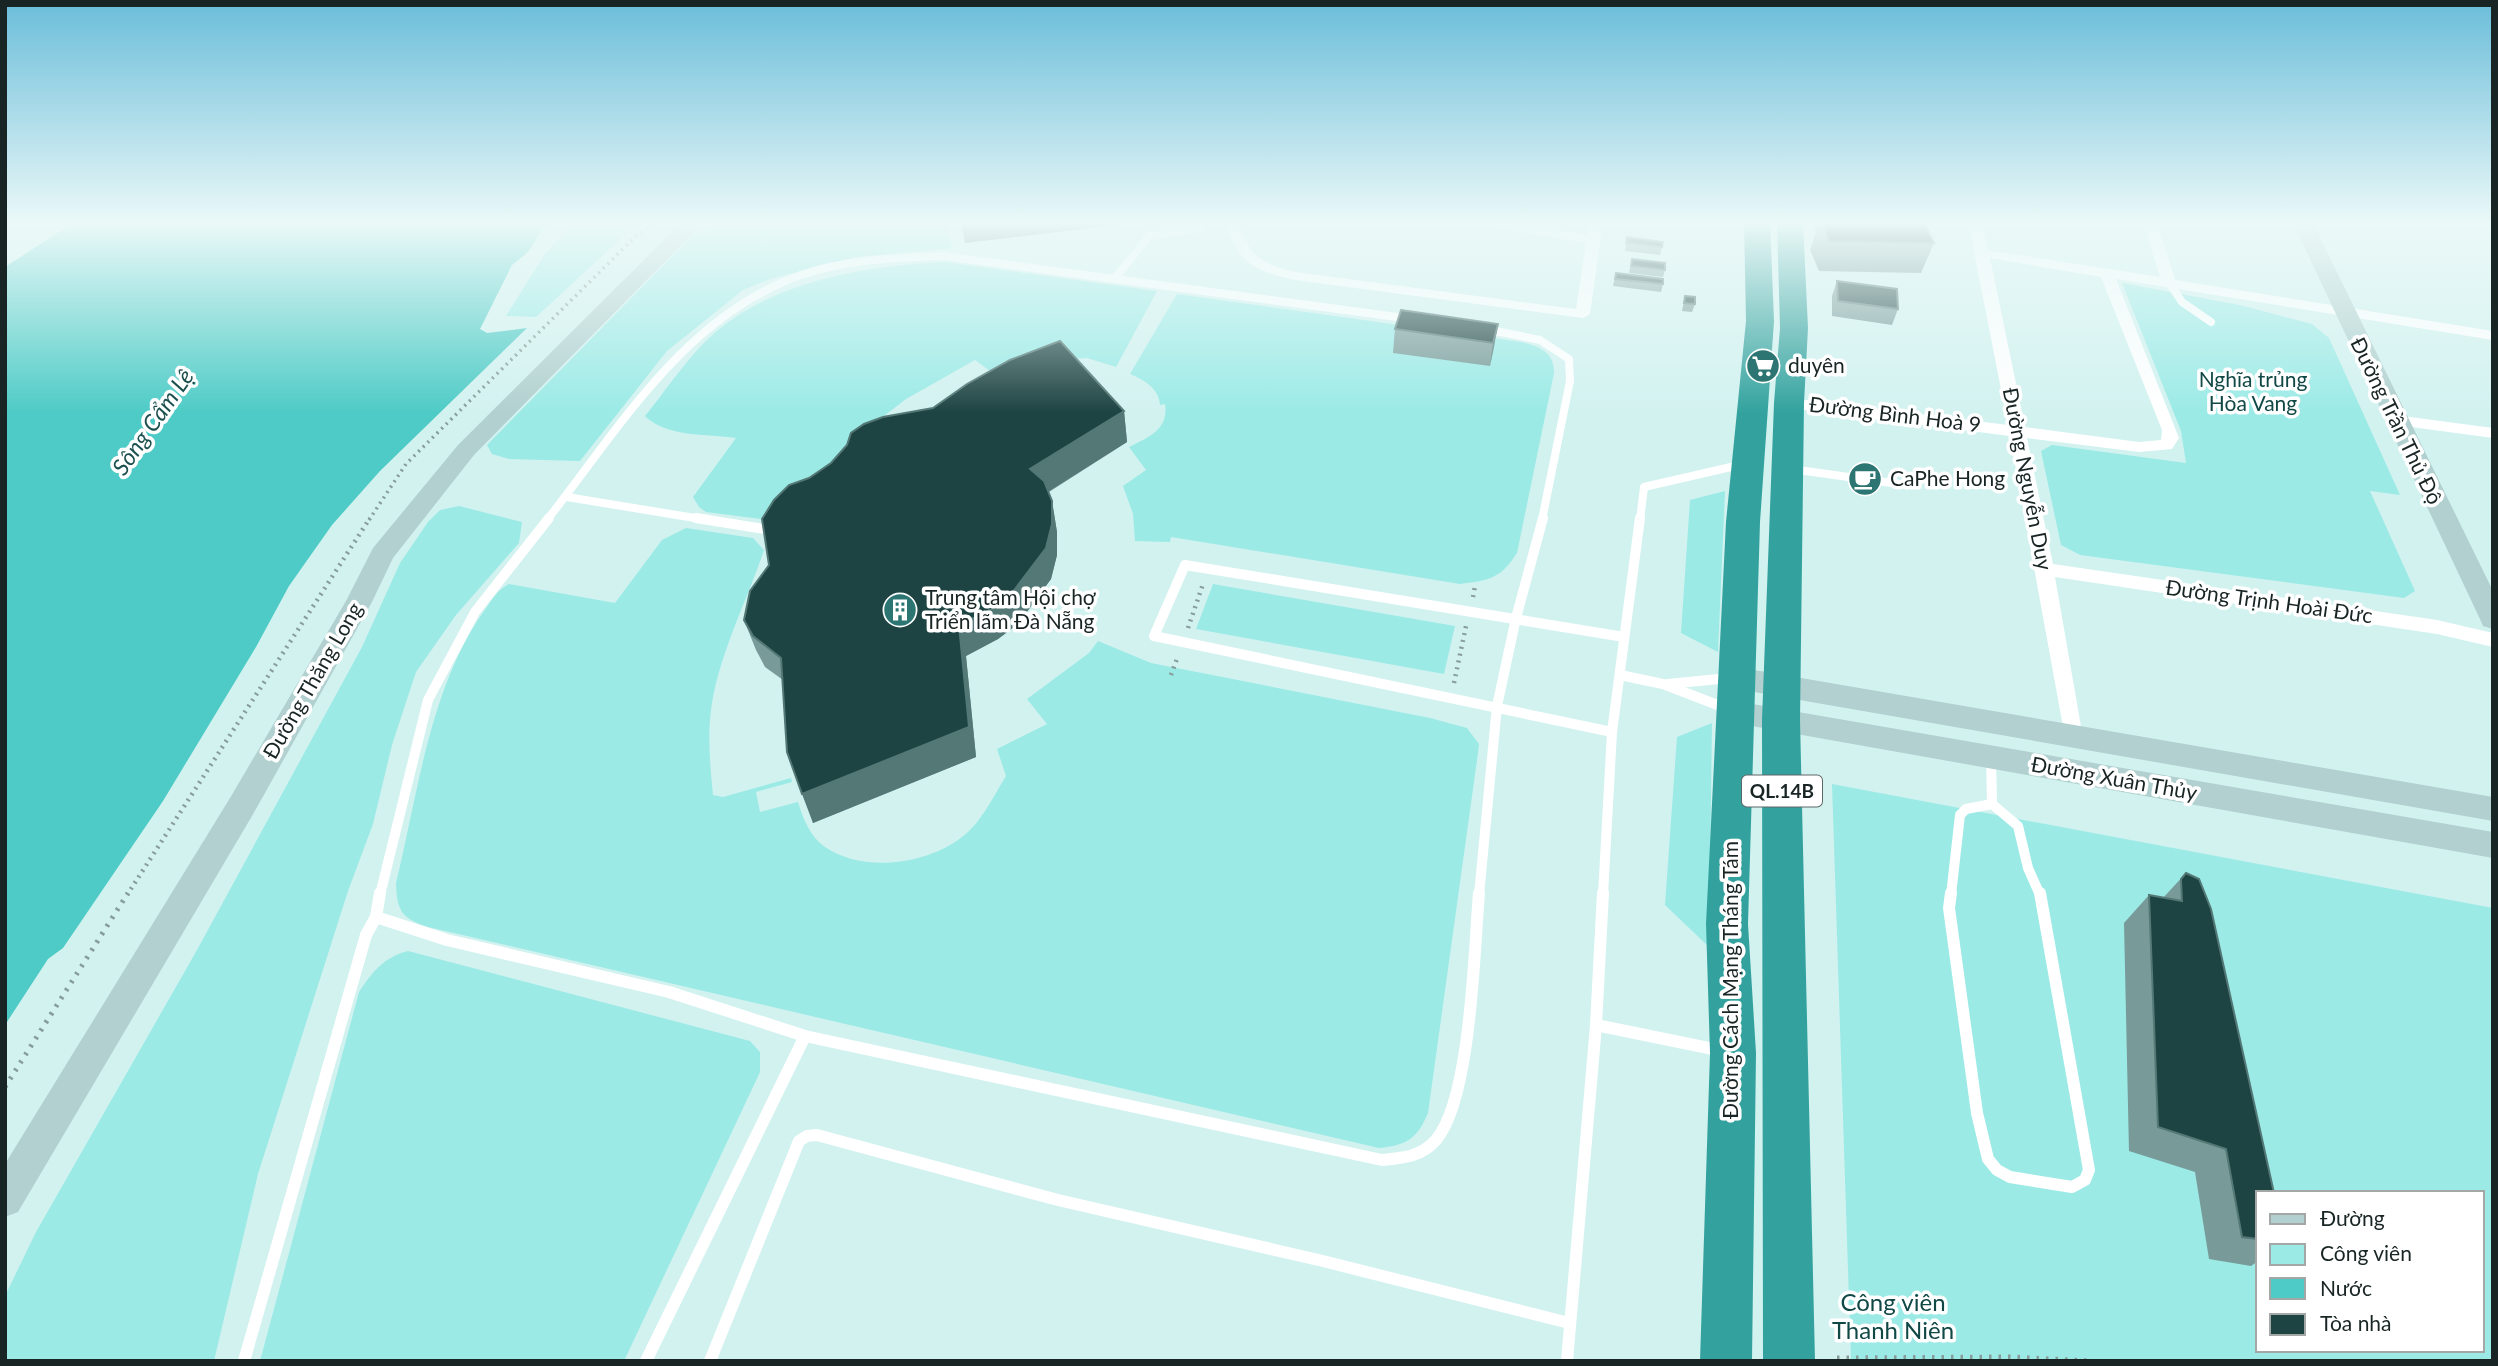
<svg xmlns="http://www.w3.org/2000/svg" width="2498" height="1366" font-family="Lato,sans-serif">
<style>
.green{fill:#9beae6;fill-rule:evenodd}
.water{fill:#4ecbc6}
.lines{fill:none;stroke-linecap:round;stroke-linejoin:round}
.path-far2{stroke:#869d9c;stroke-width:3.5;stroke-dasharray:2 4.5;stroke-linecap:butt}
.path-far1{stroke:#869d9c;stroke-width:4.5;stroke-dasharray:2 5;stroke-linecap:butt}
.path{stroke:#869d9c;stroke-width:5;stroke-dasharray:2.5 7;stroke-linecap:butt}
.lane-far2{stroke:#fff;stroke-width:8}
.lane-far1{stroke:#fff;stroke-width:10}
.lane{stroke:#fff;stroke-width:12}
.street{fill:#fff;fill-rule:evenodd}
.secondary{fill:#b1d0cf;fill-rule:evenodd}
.highway{fill:#33a29e;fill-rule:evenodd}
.wall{fill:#789a99}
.shaded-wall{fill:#537876}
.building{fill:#1d4342;stroke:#537876;stroke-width:2}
.labels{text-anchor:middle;stroke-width:7;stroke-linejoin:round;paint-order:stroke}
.shield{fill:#fff;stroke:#5e6666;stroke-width:2}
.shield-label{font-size:19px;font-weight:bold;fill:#192524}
.poi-label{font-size:21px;fill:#192524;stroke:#fff;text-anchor:start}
.park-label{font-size:21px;fill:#104846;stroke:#fff}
.street-label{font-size:21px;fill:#192524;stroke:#fff}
.water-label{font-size:23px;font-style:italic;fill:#1b504e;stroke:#fff}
.near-park-label{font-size:24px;fill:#104846;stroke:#fff}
</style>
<rect width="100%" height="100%" fill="#d2f2f0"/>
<g class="green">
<path d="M576 221H640L536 317 506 316 545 254Z"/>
<path d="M727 221H948L952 248 857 257 773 278 743 290 667 351 580 461 509 459 492 454 487 445 694 234Z"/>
<path d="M945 262 1157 291 1116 367 1087 358 1072 359 1012 387 975 360 906 399 867 429 771 518 761 519 706 512 699 507 693 497 736 438C707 434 666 437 645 416 668 388 690 353 718 330 780 279 868 266 945 262Z"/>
<path d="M2122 283 2240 305 2312 324 2329 338 2400 495 2370 491 2415 591 2404 598 2080 555 2061 545 2041 451 2052 445 2186 463 2181 431Z"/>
<path d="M1177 294 1515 341C1534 344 1555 350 1554 373L1517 553C1500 579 1490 580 1460 584L1171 537 1170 542 1135 541 1133 514 1123 486 1146 470 1129 447C1148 437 1169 430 1165 404L1160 405C1159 388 1144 380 1130 374Z"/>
<path d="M1725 491 1718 652 1681 633 1690 500Z"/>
<path d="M459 506 522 522 519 543 456 615 416 672 392 745 373 824 348 891 258 1174 214 1361H5V1296L36 1232 197 950 362 647 400 563 428 522 440 510Z"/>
<path d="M686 528 753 538 764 550C747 601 721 650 712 703 707 733 710 765 713 795L723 797 791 778 792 782 756 792 760 812 798 802C803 818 810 837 825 847 863 873 926 865 962 837 981 823 993 797 1006 776L997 749 1047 724 1027 699 1089 653 1098 641 1151 663 1430 718 1467 728 1479 744 1478 753 1428 1113C1417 1139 1407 1145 1379 1148L428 927C401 918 397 911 396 883 418 793 430 687 484 611 492 600 497 590 509 584L615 603 662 540Z"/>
<path d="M1213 584 1455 626 1444 674 1196 629Z"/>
<path d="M1712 723 1709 947 1665 905 1677 737Z"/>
<path d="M1832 784 2493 908V1361H1851ZM2258 1193H2482V1350H2258Z"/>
<path d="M408 951 750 1041 760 1052V1072L745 1104 624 1361H260L359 992C372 972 384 957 408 951Z"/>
</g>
<path class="water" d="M76 221H548L528 252 512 265 480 329 487 333 527 328 380 471 332 525 289 586 256 647 163 801 63 948 48 959 5 1025V267Z"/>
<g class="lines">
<path class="path-far2" d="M369 520 406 464 639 233 662 221"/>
<g class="path-far1">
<path d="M1473 597 1475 586"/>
<path d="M1188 628 1203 584"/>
<path d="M1171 675 1178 656"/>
<path d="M1454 683 1466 626"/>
<path d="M127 895 370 518"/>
</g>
<g class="path">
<path d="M5 1087 128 893"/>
<path d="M1837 1358 2010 1357 2091 1361"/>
</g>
<g class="lane-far2">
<path d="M1115 278 1149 236 1199 228"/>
<path d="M2168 281 2182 302 2211 322"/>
<path d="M1486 329 1540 340 1569 359 1570 381 1542 520"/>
<path d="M1791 469 1906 485"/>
<path d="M567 497 707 520"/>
<path d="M547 520C620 427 685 316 801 275 847 259 896 258 944 256L1412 319"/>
<path d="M1640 520 1644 487 1744 464"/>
</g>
<g class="lane-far1">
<path d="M696 518 776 531"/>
<path d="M1620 675 1663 684 1728 709"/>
<path d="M1668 684 1729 678"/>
<path d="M1612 732 1154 636 1185 565 1624 637"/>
<path d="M1991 757 1992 804"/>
<path d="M380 895 428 700 475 612 549 518"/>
<path d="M1479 895 1497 706 1516 618 1543 518"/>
<path d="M1603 895 1612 732 1640 518"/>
<path d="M1951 895 1960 815 1966 809 1992 804 2018 826 2028 868 2040 895"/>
</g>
<g class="lane">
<path d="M1951 893 1949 908 1977 1113 1988 1159 1997 1170 2010 1177 2072 1187 2085 1180 2089 1170 2040 893"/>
<path d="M376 917 380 893"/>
<path d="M1596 1025 1723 1051"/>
<path d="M244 1361 366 935 376 917 447 940 669 992 805 1036 1382 1160C1403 1158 1421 1157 1436 1140 1471 1099 1474 951 1479 893"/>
<path d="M646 1361 805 1036"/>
<path d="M710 1361 799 1141 807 1136 817 1135 1058 1200 1323 1261 1569 1323"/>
<path d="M1567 1361 1596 1025 1603 893"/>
</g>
<g class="street">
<path d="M1223 221H1237C1251 256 1259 263 1295 272L1576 309 1586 243 1482 225 1475 221H1508L1587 235 1589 221H1603L1590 314 1583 318 1295 280C1252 270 1240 264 1223 221Z"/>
<path d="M1968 221H1982L1988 250 2160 277 2143 221H2157L2175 280 2493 331V340L2116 279 2179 438 2172 449 2139 452 2027 438 2053 564 2437 620 2493 633V647L2437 634 2055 577 2083 738 2080 743 2073 746 2066 743 2010 436 1789 408 1781 403 1789 398 2008 425ZM1990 258 2101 277 2162 430 2161 440 2139 442 2025 427Z"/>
<path d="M2395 415 2493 428V438L2389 424 2387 420 2389 416Z"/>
</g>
<g class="secondary">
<path d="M683 221H705L474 455 393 558 372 602 252 816 18 1212 5 1217V1164L230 798 346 601 373 548 458 445Z"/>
<path d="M2292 221H2312L2493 591V629L2483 626 2480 619Z"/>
<path d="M1737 667 2493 797V821L1737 689 1727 685 1723 678 1727 671Z"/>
<path d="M1735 701 2493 832V858L1735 723 1725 720 1721 712 1725 704Z"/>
</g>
<g class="highway">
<path d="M1744 221H1770L1774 321 1760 522 1748 924 1756 1053 1752 1361H1700L1710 1053 1706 924 1726 522 1746 321Z"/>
<path d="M1777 221H1803L1808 328 1804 403 1800 720 1815 1361H1763L1762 720 1774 403 1780 328Z"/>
</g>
</g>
<g class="wall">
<path d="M1812 221H1923L1934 243 1921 273 1819 271 1810 250 1816 232Z"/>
<path d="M1627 237 1663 242 1660 255 1625 251Z"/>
<path d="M1632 259 1665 270 1663 277 1629 273Z"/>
<path d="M1616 273 1663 284 1661 292 1613 286Z"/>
<path d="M1837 281 1898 309 1892 325 1832 316V296Z"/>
<path d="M1685 296 1695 304 1692 312 1682 311Z"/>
<path d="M1498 324 1490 366 1393 353 1395 329Z"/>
<path d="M933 408 1124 411 1127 442 1049 492 1052 501 1057 532V555L1051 579 1018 624 998 639 966 656 976 757 813 823 783 680 765 667 756 650 744 620 809 478Z"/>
<path d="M2186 873 2258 1193V1261L2251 1266 2209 1259 2195 1172 2129 1151 2124 923 2149 895 2163 898Z"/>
</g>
<g class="shaded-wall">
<path d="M961 221H1149L965 243Z"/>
<path d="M1498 324 1494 347 1490 366 1493 343Z"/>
<path d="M1124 411 1127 442 1035 500 1030 469Z"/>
<path d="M1052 501 1057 532V555L1051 579 1018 624 998 639 966 656 976 757 813 823 802 794 959 625Z"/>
</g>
<g class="building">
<path d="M1821 221H1923L1934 243 1829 241Z"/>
<path d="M1627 237 1663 242 1662 247 1626 243Z"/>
<path d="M1632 259 1665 263V270L1631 266Z"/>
<path d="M1616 273 1663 279V284L1615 279Z"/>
<path d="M1837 281 1897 289 1898 309 1838 301Z"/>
<path d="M1685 296 1695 297V304L1684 303Z"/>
<path d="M1401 310 1498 324 1493 343 1395 329Z"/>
<path d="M1060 341 1124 411 1030 469 1044 481 1052 501V524L1046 548 1012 593 992 609 959 625 969 727 802 794 787 752 781 658 753 636 744 620 750 591 769 565 762 519 774 500 789 485 809 478 831 463 847 445 851 433 864 424 883 417 933 408 967 384 1010 360Z"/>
<path d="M2186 873 2199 879 2211 909 2274 1193H2258V1239L2242 1237 2226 1149 2158 1127 2149 895 2182 901 2181 879Z"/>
</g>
<linearGradient id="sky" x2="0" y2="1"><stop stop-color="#6abdda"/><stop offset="0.54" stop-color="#ebf9f8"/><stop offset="1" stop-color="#ebf9f8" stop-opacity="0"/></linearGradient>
<rect width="2498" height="413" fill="url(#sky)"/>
<defs>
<g id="supermarket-disc" transform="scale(1.75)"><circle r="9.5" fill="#2c7572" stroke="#fff"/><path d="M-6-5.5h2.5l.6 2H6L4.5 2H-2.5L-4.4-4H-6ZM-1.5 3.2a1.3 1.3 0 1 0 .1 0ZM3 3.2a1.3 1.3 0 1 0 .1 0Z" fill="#fff"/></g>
<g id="cafe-disc" transform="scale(1.75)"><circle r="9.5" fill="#2c7572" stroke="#fff"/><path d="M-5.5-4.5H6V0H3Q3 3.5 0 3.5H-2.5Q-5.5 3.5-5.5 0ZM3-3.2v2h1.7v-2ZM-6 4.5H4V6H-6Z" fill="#fff"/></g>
<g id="building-disc" transform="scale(1.75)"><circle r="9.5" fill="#2c7572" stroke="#fff"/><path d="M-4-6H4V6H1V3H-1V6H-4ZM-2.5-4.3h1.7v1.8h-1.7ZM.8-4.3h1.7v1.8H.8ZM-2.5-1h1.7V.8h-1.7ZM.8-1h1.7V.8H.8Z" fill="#fff"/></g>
</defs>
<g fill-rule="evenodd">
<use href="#supermarket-disc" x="1763" y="366"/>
<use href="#cafe-disc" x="1865" y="479"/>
<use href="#building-disc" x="900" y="610"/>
</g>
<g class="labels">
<rect class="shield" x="1742" y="775.5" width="80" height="31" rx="5"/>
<g class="shield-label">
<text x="1782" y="798">QL.14B</text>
</g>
<g class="poi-label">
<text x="1788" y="373">duyên</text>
<text x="1890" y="486">CaPhe Hong</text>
<text x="925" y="605">Trung tâm Hội chợ<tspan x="925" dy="24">Triển lãm Đà Nẵng</tspan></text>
</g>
<g class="park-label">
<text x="2253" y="387">Nghĩa trủng<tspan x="2253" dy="24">Hòa Vang</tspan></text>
</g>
<g class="street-label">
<text transform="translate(1895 415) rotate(7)" y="7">Đường Bình Hoà 9</text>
<text transform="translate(2396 421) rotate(64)" y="7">Đường Trần Thủ Độ</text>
<text transform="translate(2027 479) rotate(79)" y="7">Đường Nguyễn Duy</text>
<text transform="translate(2269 602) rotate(8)" y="7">Đường Trịnh Hoài Đức</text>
<text transform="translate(313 681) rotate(-60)" y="7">Đường Thăng Long</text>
<text transform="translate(2114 779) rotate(10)" y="7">Đường Xuân Thủy</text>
<text transform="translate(1731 980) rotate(-90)" y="7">Đường Cách Mạng Tháng Tám</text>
</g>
<g class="water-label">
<text transform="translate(153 422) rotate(-55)" y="8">Sông Cẩm Lệ</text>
</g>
<g class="near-park-label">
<text x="1893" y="1311">Công viên<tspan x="1893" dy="28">Thanh Niên</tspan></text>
</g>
</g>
<rect width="2498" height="1366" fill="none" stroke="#192524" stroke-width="14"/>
<rect x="2256" y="1191" width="228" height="161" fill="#ffffff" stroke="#a3a8a7" stroke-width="2"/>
<rect x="2270" y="1214" width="35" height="10" fill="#b1d0cf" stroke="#a3a8a7" stroke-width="2"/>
<text x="2320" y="1226" font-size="21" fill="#192524">Đường</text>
<rect x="2270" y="1244" width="35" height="21" fill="#9beae6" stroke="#a3a8a7" stroke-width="2"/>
<text x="2320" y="1261" font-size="21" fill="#192524">Công viên</text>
<rect x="2270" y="1278" width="35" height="21" fill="#4ecbc6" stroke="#a3a8a7" stroke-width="2"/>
<text x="2320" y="1296" font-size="21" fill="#192524">Nước</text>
<rect x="2270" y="1314" width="35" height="21" fill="#1d4342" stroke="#a3a8a7" stroke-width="2"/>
<text x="2320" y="1331" font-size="21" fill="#192524">Tòa nhà</text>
</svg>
